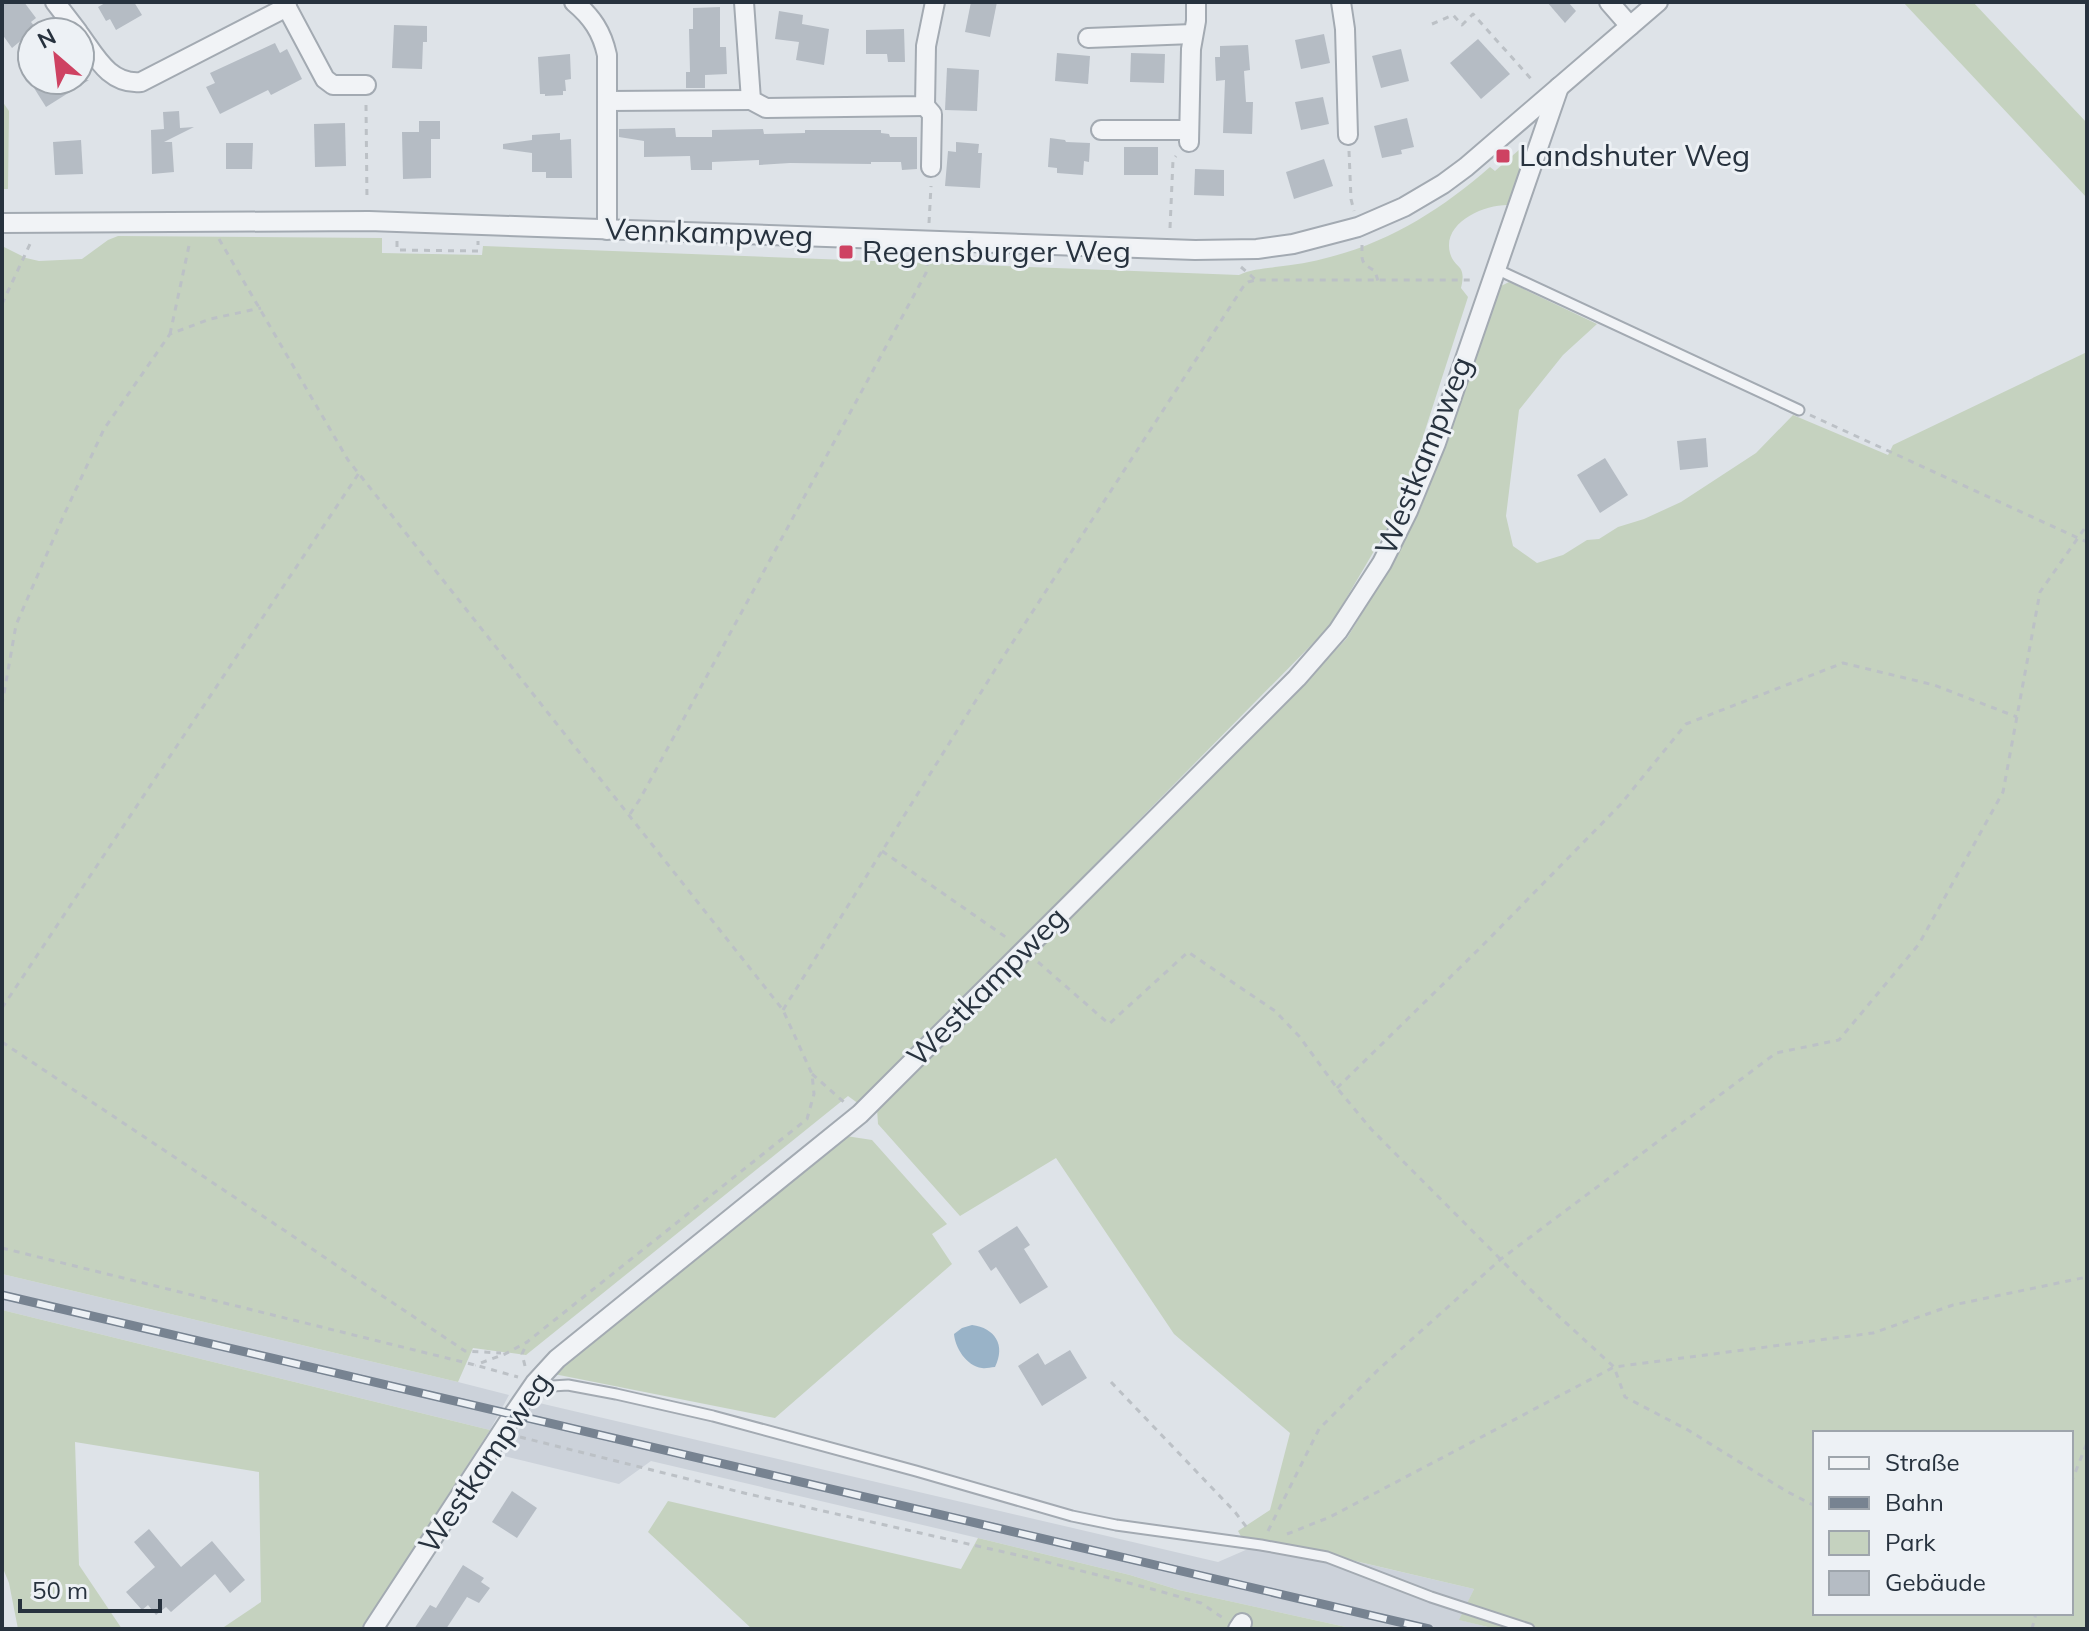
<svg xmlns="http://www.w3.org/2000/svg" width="2089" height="1631" font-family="Mulish,sans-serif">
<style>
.built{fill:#ccd2da}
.green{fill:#c5d2bf;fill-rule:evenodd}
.water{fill:#99b3c8}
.building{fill:#b5bcc4}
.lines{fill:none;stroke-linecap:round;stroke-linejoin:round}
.service-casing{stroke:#a3aab2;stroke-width:13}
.minor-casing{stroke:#a3aab2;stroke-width:22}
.path{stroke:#bcc1c6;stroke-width:3;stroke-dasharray:6 6;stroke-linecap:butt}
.service{stroke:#f1f3f6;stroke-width:9}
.minor{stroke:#f1f3f6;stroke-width:18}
.rail-casing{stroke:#778391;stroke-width:9}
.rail{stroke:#edf1f5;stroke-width:6;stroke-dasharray:18;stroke-linecap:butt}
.poi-dot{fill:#ce4262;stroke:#edf1f5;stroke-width:3}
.labels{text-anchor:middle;stroke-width:6;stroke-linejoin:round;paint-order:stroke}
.poi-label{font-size:30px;fill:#27323e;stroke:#edf1f5;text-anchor:start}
.street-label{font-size:30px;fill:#27323e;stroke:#edf1f5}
</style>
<rect width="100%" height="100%" fill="#dee3e8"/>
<g class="built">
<path d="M2 1274 458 1382 509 1395 490 1430 2 1310Z"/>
<path d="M535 1402 1218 1562 1248 1549 1269 1552 1282 1544 1474 1589 1460 1620 1496 1629H1355L1179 1590 1130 1575 978 1538 651 1461 619 1484 504 1456Z"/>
</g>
<g class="green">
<path d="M1903 2H1973L2087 123V198Z"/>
<path d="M2 101 9 111 8 189H2Z"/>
<path d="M1525 147 1528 148 1507 205C1483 205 1442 223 1450 253 1455 270 1467 263 1461 288L1468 297 1401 505 1330 626 859 1104 848 1096 526 1355 473 1348 458 1382 2 1274V246L26 258 39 261 82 259 108 240 118 236 382 238V253L482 255 483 246 1239 275C1251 269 1263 269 1275 267 1294 265 1312 262 1330 257 1392 241 1443 208 1490 167L1495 171 1520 149Z"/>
<path d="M1509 282 1597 324 1563 355 1519 410 1506 516 1513 546 1537 563 1563 555 1587 540 1599 539 1618 527 1644 519 1681 502 1756 453 1793 415 1888 455 1893 445 2087 352V1629H1496L1459 1620 1474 1589 1283 1544 1269 1552 1248 1549 1238 1531 1270 1510 1290 1433 1174 1334 1056 1158 960 1216 878 1124 877 1109 1303 685 1347 638 1394 561 1421 508 1499 287ZM1815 1433H2071V1613H1815Z"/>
<path d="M846 1136 872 1140 947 1224 932 1234 952 1264 775 1418 554 1374Z"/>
<path d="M2 1310 490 1430 361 1629H221L261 1602 259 1472 75 1442 79 1565 122 1629H18L9 1583 2 1566Z"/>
<path d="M668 1501 961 1569 978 1538 1130 1575 1179 1590 1355 1629H752L648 1532Z"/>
</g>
<path class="water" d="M972 1325C995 1328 1006 1345 995 1367 990 1367 986 1369 982 1368 966 1366 955 1347 954 1334L962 1328Z"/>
<g class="building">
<path d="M2 2H24L36 18 31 22 36 28 12 48 2 34Z"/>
<path d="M107 2H134L142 15 116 30 110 19 106 21 98 7Z"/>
<path d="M971 2H997L990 37 965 32Z"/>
<path d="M1547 2H1568L1576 11 1565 23Z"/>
<path d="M720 7V47H726L727 74 705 75V88H686V72H690L689 29H693V8Z"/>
<path d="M779 11 803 15 802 24 829 29 824 65 796 60 799 42 775 39Z"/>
<path d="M394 25 427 26V42H423L422 69 392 68Z"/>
<path d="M904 29 905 62H888L887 54H866V30Z"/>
<path d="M1324 34 1330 63 1301 69 1295 40Z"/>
<path d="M1478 39 1510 74 1481 99 1450 63Z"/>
<path d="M275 43 280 53 287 49 302 79 271 95 268 90 220 114 206 87 215 83 210 73Z"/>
<path d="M1248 45 1250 70 1244 71 1246 102H1253L1252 134 1223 133 1225 80 1216 81 1215 57H1220V46Z"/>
<path d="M1401 49 1409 81 1381 88 1372 56Z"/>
<path d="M1057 53 1090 56 1088 84 1055 81Z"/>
<path d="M1131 53 1165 54 1164 83 1130 82Z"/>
<path d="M570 54 571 79 565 80 566 91H563V95L545 96V94H540L538 57Z"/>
<path d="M947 68 979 70 977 111 945 110Z"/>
<path d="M29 80H89L46 107Z"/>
<path d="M1323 97 1329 124 1301 130 1295 102Z"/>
<path d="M179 111 180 128 194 127 164 142H172L174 172 152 174 151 130 164 129 163 112Z"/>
<path d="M1407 118 1414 147 1401 150 1402 154 1382 158 1374 126Z"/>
<path d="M419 121H440V139H431V178L403 179 402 132H419Z"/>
<path d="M345 123 346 166 315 167 314 124Z"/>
<path d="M675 128 676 137H712V130L763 129 764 134 805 133V130H881V133L889 134 890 137H917V169L902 170 901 162H871V164L790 163 759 165V160L712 162V170H691L690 156 644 157V141L619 137V129Z"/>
<path d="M560 133V140L571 139 572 178H546V172H532V153L503 149V144L532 140V135Z"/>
<path d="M1050 138 1065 140 1066 142 1090 143 1089 162 1084 161 1083 175 1057 173V168L1048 167Z"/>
<path d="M81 140 83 174 55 175 53 142Z"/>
<path d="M956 142 979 144 978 153H982L980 188 945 186 948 151 956 152Z"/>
<path d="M226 143H253L252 169H226Z"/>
<rect x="1124" y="147" width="34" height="28"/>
<path d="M1324 159 1333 186 1294 199 1286 172Z"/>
<path d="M1195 169 1224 170V196L1194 195Z"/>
<path d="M1706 438 1708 467 1680 470 1677 441Z"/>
<path d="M1605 458 1628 495 1600 513 1577 475Z"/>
<path d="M1017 1226 1030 1245 1024 1249 1048 1287 1020 1304 996 1267 991 1271 978 1251Z"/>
<path d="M1070 1350 1087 1378 1042 1406 1018 1366 1038 1353 1045 1365Z"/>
<path d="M512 1491 537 1508 517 1538 492 1522Z"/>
<path d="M149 1529 181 1567 212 1541 245 1580 230 1593 215 1574 171 1612 166 1607 156 1615 148 1605 142 1610 126 1592 155 1567 134 1542Z"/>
<path d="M463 1565 484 1578 481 1582 490 1588 479 1603 467 1597 446 1629H414L430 1605 436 1608Z"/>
</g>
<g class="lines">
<g class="service-casing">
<g id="service">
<path d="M1496 269 1799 410"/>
<path d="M535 1383 552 1386 568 1385 616 1394 713 1416 916 1471 1072 1516 1116 1525 1261 1545 1327 1557 1431 1597 1529 1629"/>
</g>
</g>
<g class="minor-casing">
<g id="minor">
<path d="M55 2 78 32"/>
<path d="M284 2 325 79 333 85H366"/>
<path d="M574 2C592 17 602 32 607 55V230"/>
<path d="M744 2 751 100 766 108 925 106 926 46 935 2"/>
<path d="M1341 2 1345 29 1348 135"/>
<path d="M1609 2 1630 26"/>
<path d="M80 35C96 57 110 85 141 82L287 7"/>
<path d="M1088 38 1193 34"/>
<path d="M608 101 751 100"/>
<path d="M925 106 932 114 931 167"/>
<path d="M1101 130H1189"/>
<path d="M1189 142 1191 49 1196 21V2"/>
<path d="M2 223 369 221 1195 250 1257 249 1293 244 1358 227 1404 207 1443 184 1466 167 1658 2"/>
<path d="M373 1629 513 1415 535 1383 557 1359 860 1114 1297 678 1338 631 1382 563 1408 511 1436 443 1559 87"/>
<path d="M1238 1629 1242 1623"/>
</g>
</g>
<g class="path">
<path d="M1432 24 1453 15 1462 25 1473 14 1533 81"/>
<path d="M366 105 367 201"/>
<path d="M1349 151 1351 199 1354 211"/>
<path d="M929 223 931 186"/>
<path d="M1170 228 1173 160 1176 156"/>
<path d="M219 239 348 460 783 1010 812 1074 814 1094 807 1119 527 1342 505 1354 475 1365"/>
<path d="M397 241V250L478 251V241"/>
<path d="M1362 245C1362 262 1360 262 1375 271L1378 281"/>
<path d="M1241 267 1256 280"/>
<path d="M2 304 30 244"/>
<path d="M170 334 190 241"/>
<path d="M1810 415 2087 542"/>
<path d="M2 705 16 625 63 517 104 429 170 334 210 319 261 308"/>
<path d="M630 814 640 799 926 273 928 258"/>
<path d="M882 851 1010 940"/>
<path d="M1038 962 1109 1024 1188 952 1275 1011 1299 1036 1337 1088 1371 1129 1541 1300 1614 1367 1625 1397 1688 1430 1786 1491 1815 1506"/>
<path d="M2 1008 359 473"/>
<path d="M783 1010 998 665 1243 287 1248 282 1256 280H1472"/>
<path d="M2 1042 465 1351 501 1353"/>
<path d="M812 1074 845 1103"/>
<path d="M1337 1088 1480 948 1620 805 1686 724 1843 663 1934 685 2017 717"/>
<path d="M2 1248 475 1365 518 1377"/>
<path d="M525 1366 522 1354 527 1343"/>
<path d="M1111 1382 1235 1512 1248 1529"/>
<path d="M520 1437 744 1493 1039 1560 1152 1589 1201 1603 1223 1618"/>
<path d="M2071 1483 2087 1443"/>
<path d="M1268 1531 1319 1429 1379 1369 1501 1259 1776 1053 1839 1040 1919 944 2003 792 2040 592 2087 525"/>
<path d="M1287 1534 1330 1517 1614 1367 1873 1333 1953 1305 2087 1277"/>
<path d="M2032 1629 2036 1613"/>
</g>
<use href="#service" class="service"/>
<use href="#minor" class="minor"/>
<g class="rail-casing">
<path id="rail" d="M2 1295 1429 1629"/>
</g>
<use href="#rail" class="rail"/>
</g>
<g class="poi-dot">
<rect x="1495" y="148" width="16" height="16" rx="4"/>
<rect x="838" y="244" width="16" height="16" rx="4"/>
</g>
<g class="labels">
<g class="poi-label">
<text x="1519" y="166">Landshuter Weg</text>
<text x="862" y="262">Regensburger Weg</text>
</g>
<g class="street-label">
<text transform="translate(709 233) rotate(2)" y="10">Vennkampweg</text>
<text transform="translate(1424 456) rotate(-68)" y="10">Westkampweg</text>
<text transform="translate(987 987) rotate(-45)" y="10">Westkampweg</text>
<text transform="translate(485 1463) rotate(-56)" y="10">Westkampweg</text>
</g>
</g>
<rect width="2089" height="1631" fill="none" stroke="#27323e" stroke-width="8"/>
<rect x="1813" y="1431" width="260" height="184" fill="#edf1f5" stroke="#9ea5ac" stroke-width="2"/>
<rect x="1829" y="1457" width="40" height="12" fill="#f1f3f6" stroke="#9ea5ac" stroke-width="2"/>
<text x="1885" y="1471" font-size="24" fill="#27323e">Straße</text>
<rect x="1829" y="1497" width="40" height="12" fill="#778391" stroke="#9ea5ac" stroke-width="2"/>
<text x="1885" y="1511" font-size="24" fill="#27323e">Bahn</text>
<rect x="1829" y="1531" width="40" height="24" fill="#c5d2bf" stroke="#9ea5ac" stroke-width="2"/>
<text x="1885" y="1551" font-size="24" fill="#27323e">Park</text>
<rect x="1829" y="1571" width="40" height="24" fill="#b5bcc4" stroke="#9ea5ac" stroke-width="2"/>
<text x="1885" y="1591" font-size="24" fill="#27323e">Gebäude</text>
<g transform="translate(56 56) rotate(332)"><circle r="38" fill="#edf1f5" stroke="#9ea5ac" stroke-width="2"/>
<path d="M0-6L14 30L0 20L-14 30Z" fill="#ce4262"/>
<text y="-12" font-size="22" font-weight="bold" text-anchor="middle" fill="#27323e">N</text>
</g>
<path d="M20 1599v12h140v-12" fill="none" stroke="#27323e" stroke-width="4"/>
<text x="32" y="1599" font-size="24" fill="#27323e" stroke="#edf1f5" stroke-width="6" paint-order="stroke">50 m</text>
</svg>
